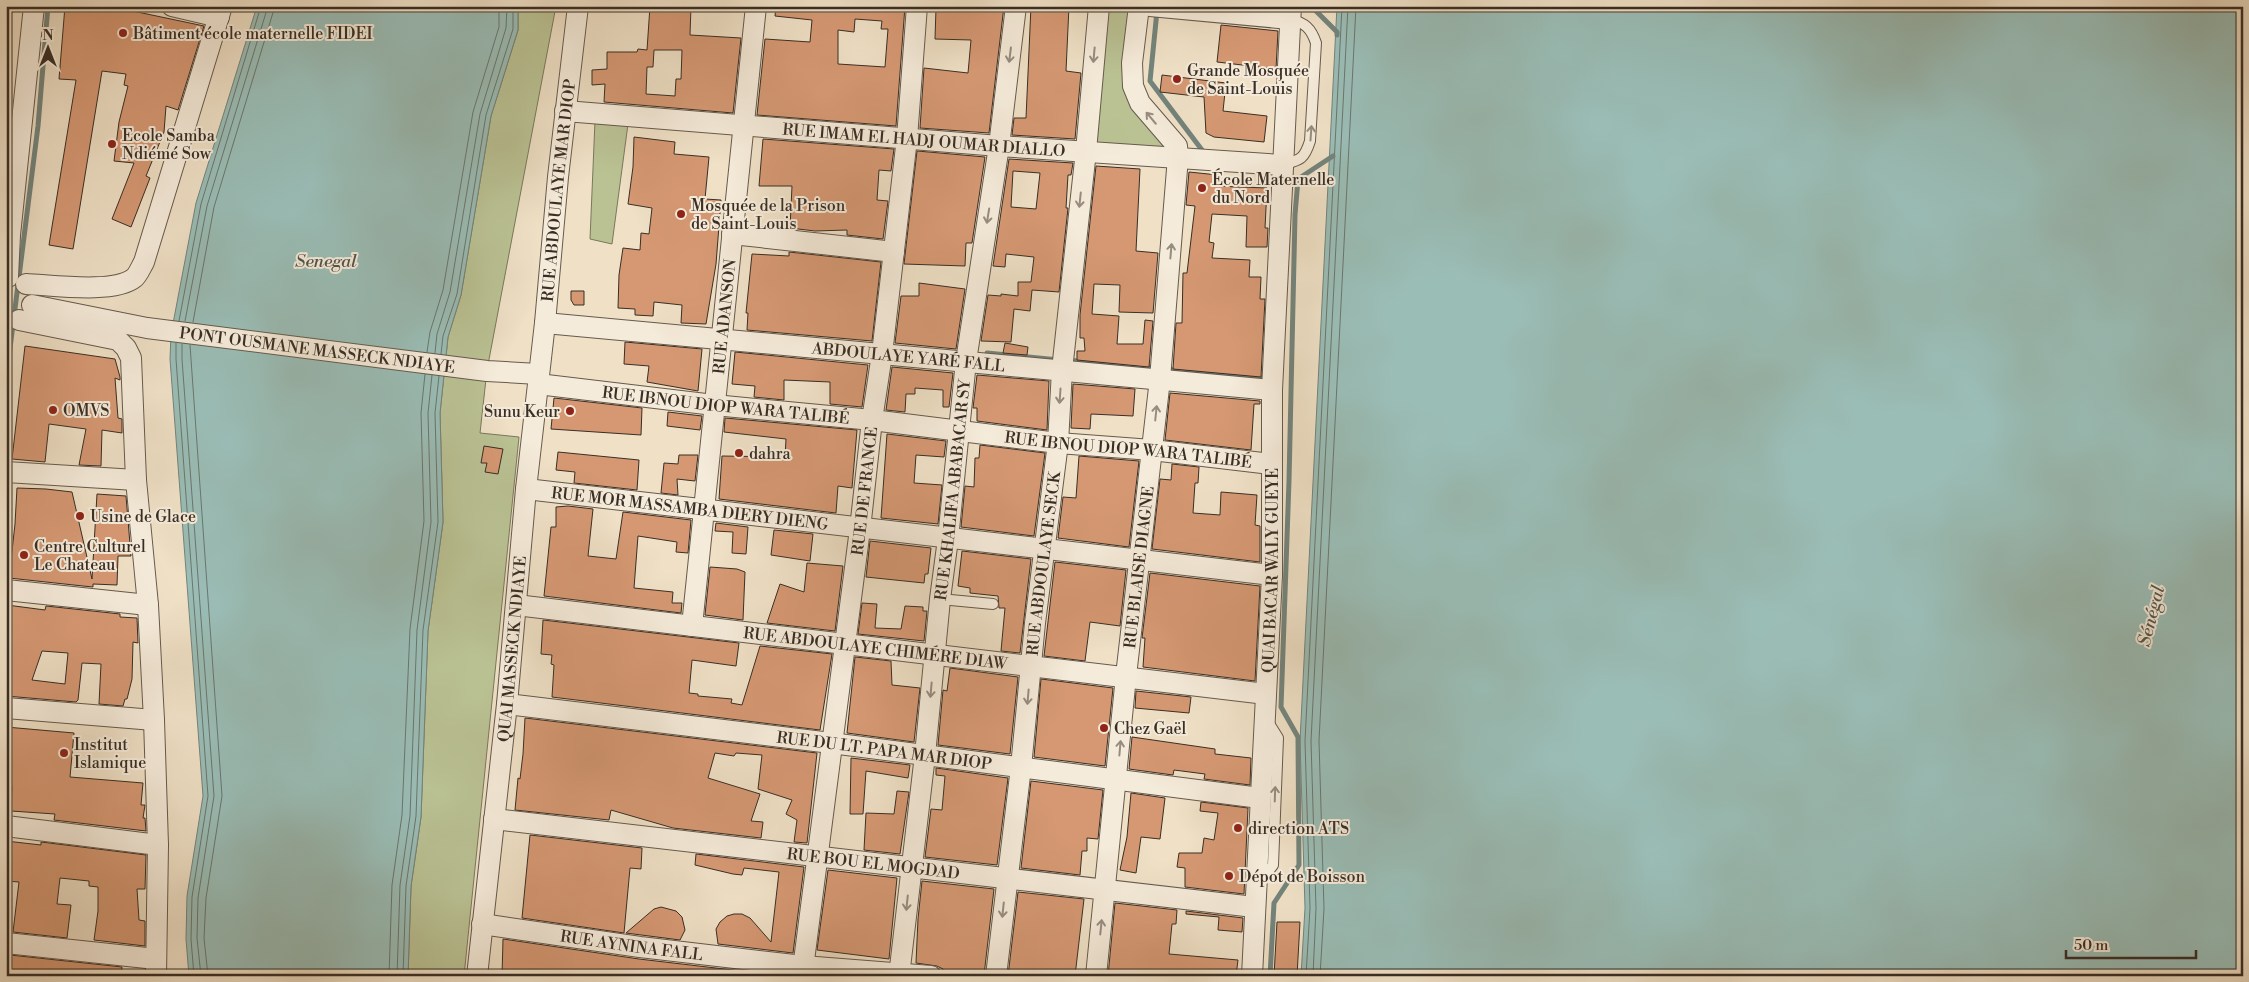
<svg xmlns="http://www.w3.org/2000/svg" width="2249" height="982" font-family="'Libre Bodoni',serif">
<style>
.green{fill:#bac294;stroke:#7a785c}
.water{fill:#9abdb6;stroke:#73847c}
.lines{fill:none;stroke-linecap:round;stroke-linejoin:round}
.shore{stroke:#6a766e;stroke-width:1}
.stream{stroke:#73847c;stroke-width:5}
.building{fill:#d59873;stroke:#392e25;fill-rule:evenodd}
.lane-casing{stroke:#665a4d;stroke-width:12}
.street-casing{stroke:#665a4d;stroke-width:22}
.lane{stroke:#f5ebda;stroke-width:10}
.street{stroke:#f5ebda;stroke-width:20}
.oneway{stroke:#978c80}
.poi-dot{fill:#8f2418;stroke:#f5ebda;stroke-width:2}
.labels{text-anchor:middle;stroke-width:4;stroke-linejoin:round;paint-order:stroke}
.poi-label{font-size:16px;fill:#392e25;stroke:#f5ebda;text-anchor:start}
.street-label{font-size:16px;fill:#392e25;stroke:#f5ebda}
.water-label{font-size:18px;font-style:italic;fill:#515249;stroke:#f5ebda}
</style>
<rect width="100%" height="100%" fill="#efe0c6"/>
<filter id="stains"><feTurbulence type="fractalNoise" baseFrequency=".004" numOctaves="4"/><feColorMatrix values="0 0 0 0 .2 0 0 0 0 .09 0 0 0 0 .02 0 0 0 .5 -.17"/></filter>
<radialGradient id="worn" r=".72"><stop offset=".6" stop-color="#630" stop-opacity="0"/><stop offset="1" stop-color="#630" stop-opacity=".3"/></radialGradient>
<g class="green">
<path d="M518 6H556L487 370 480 433 519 437 464 976H408L411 886 421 817 428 631 443 522 440 413 448 337 461 295 491 116 518 30Z"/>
<path d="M1105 6H1132L1124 74 1175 153 1091 146Z"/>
<path d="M595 121 628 124 612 244 590 239Z"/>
</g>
<g class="water">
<path d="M257 6H518V30L491 116 461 295 448 337 440 413 443 522 428 631 421 817 411 886 408 976H189L186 939 187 896 203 796 170 359 171 334 196 203Z"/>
<path d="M1337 6H2243V976H1301L1305 908 1300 741Z"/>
</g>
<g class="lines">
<g class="shore">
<path d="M179 321 201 204 261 6"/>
<path d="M185 321 207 206 268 6"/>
<path d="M193 322 214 207 275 6"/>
<path d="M176 343V359L208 796 192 897 191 939 194 976"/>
<path d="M182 344V359L214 796 198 898 197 938 201 976"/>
<path d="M190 345 222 796 206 898 204 938 208 976"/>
<path d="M427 352 430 332 443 290 473 112 499 27V6"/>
<path d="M435 353 437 334 450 292 480 114 506 28 507 6"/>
<path d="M441 354 443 336 457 294 486 115 513 29V6"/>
<path d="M389 976 392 885 402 815 410 629 424 521 421 413 425 374"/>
<path d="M397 976 400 885 410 816 417 630 431 522 428 413 432 375"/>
<path d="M403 976 406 886 416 816 423 630 438 522 435 413 439 376"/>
<path d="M1306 976 1310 908 1305 741 1342 6"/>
<path d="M1313 976 1316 908 1311 741 1348 6"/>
<path d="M1320 976 1324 909 1319 741 1356 6"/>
</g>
<g class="stream">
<path d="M1311 6 1337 32V35"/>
<path d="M1157 11 1150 81 1205 154"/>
<path d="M987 353 1059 360"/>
<path d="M1067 360 1156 368"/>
<path d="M1164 369 1268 378"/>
<path d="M6 380 38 126 48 6"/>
<path d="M1270 976 1274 903 1299 865 1298 737 1281 707 1289 481 1295 215 1298 179 1333 156"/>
</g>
</g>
<g class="building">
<path d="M65 6H109L204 26 178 110 166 106 164 132 146 176 150 178 131 227 112 219 134 163 114 161 119 122 128 86 124 85 126 74 102 71 73 249 49 245 76 80 59 79Z"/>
<path d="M650 6H691L690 35 741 38 733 113 604 102 605 84 592 85V70L607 69V52H637L638 49 647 50ZM654 50H682L681 79H676L675 96 646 94 647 67H653Z"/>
<path d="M776 6H905L896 126 757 115 765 39 810 42 812 20 775 16ZM855 19 882 21 881 29H888L885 67 838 64V30L854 32Z"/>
<path d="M973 6H1004L989 133 920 128 924 68 968 73 971 40 935 39 936 8 972 9Z"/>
<path d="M1031 6H1069L1066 71 1081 73 1075 139 1012 135 1014 118H1026Z"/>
<path d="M1221 25 1278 31 1276 69 1217 62Z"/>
<path d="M1162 75 1226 83 1223 111 1267 116 1264 142 1214 137 1206 133 1204 97 1160 92Z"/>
<path d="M634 137 675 142 674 154 709 157 705 199 721 200 716 264 706 324 681 323 682 305 654 302 653 316 635 315V309L618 308 619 275 623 248 640 250 641 233 649 234 652 208 628 204 633 167Z"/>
<path d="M763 139 894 149 891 171 879 170 877 200 888 201 883 239 847 235V230L815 231 790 228 792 186H759Z"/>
<path d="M917 151 985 157 972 243H966L965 266 904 264Z"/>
<path d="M1009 159 1073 163 1071 175H1068L1066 208H1068L1059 292 1032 290 1030 311 1014 309 1011 342 981 341 988 295 1001 296V294L1018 296V282H1031L1034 257 1006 254 1005 267 993 266ZM1013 171 1040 173 1036 209 1011 207Z"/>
<path d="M1096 166 1140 169 1136 251 1158 253 1153 313 1119 312 1120 285 1094 284 1092 314 1119 316 1117 344H1143L1145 320 1153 321 1149 367 1077 360V351H1085L1084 338H1080V315Z"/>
<path d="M1189 172 1218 175 1216 186 1267 188 1265 228H1268L1267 247H1246L1247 216 1212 214 1209 242 1214 243 1212 258 1250 260 1249 277H1261L1260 299H1265L1261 377 1173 369 1176 323H1182L1183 273H1187L1195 206 1186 205Z"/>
<path d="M789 252 881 262 872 341 747 330 748 313H746L752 254 789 256Z"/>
<path d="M919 283 965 289 956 349 895 343 901 296H919Z"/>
<path d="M571 291H584V305H574L571 300Z"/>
<path d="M625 342 702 349 698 391 647 382 649 366 624 364Z"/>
<path d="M1005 343 1028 347 1027 355 1003 353Z"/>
<path d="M25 346 115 359 120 377V380L115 378 118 418 122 419V433L102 430 101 466 79 465 86 429 49 424 45 462 12 459Z"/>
<path d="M735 352 868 365 862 407 830 404V382L784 380V400L754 397 755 386 732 384Z"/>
<path d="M892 367 953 373 949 407H943V390L915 388V394H906L905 412 886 410Z"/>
<path d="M977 375 1049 381 1047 430 977 421V408H973Z"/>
<path d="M1073 384 1135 389 1133 416 1091 414 1090 429 1071 428Z"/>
<path d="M1170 393 1260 401V404H1254L1251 450 1165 440Z"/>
<path d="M554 398 642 408 641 435 551 429Z"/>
<path d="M668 412 702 416 700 430 667 426Z"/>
<path d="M725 418 857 430 852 488 838 486 836 513 719 499 722 456 785 457 786 439 724 432Z"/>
<path d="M887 434 946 441 944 457 916 455 914 483 942 485 938 524 881 518Z"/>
<path d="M980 445 1045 453 1034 536 961 527 965 486 974 487 975 458H979Z"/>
<path d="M484 446 503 449 498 474 485 472 487 463H481Z"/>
<path d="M558 452 639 460 637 490 574 483 575 472 556 470Z"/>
<path d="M679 455H698L695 481 677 479 678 495 661 493 664 463 678 464Z"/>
<path d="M1079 456 1139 461 1129 547 1058 538 1063 497 1076 498Z"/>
<path d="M1172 464 1199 467 1198 483H1195L1193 513 1220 515 1221 492 1257 495 1255 525 1260 526V562L1152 549 1160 479 1171 480Z"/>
<path d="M17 488 46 489 72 492 92 579 97 494 126 496 131 556H118L117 585 93 584V587L83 586 9 578 15 524Z"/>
<path d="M568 506 593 509 588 556 616 559 623 512 691 520 688 553 676 552 677 542 638 536 634 588 673 592 672 603H682L681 613 544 596 551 527H556V507Z"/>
<path d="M716 523 748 527 746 554 732 553 733 532 715 531Z"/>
<path d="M774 530 813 534 810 561 771 555Z"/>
<path d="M870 541 931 548 928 574H925L924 583 866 577Z"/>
<path d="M962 551 1031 559 1020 653 1001 651 1005 608H999L998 596 970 593V588L958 586Z"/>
<path d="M1055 562 1126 570 1120 626 1090 622 1085 661 1044 656Z"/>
<path d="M807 563 843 566 835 631 767 623 780 584 804 592Z"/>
<path d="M710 567 737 569 745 572 743 620 705 615Z"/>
<path d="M1150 573 1260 586 1255 681 1143 667 1145 638H1142Z"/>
<path d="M862 603 877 604 875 628 901 629 905 606 923 607V611H927L924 641 858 634Z"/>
<path d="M7 605 45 610 46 606 120 614V617L137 618 138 643 133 642 132 679 127 699H125L123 706 99 704 101 664 82 663 78 700 76 702 6 696ZM42 651 68 653 65 684 32 680Z"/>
<path d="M543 620 739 643 736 666 692 660 689 693 698 694V696L732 699 731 703 742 705 760 646 832 654 820 730 552 697 554 665 551 664 552 655 541 654Z"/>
<path d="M855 657 891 661 892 685 920 688 914 742 847 733Z"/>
<path d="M950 668 1018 677 1010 754 938 745 943 690 947 691Z"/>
<path d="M1041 679 1113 688 1105 766 1034 757Z"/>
<path d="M1136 691 1191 697 1189 713 1135 708Z"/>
<path d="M525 718 817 753 807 843 794 842 797 820 786 814 792 800 758 789 762 755 736 753 734 756 715 753 708 778 760 794 751 821 763 822 761 838 673 828 611 810 609 820 515 810 518 778 520 779 523 754Z"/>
<path d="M6 727 74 733 70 777 143 783 141 805H145L143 818H145L146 831 54 820 55 814 11 811 12 786H6Z"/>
<path d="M1132 737 1215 749V754L1251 758 1250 785 1204 779 1205 774 1174 770 1173 775 1129 769Z"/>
<path d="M851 758 910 765 908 778 866 771 863 814H850Z"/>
<path d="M936 768 1008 778 997 865 925 857 931 809 942 810 945 776 936 775Z"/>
<path d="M1031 781 1103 790 1098 839 1087 838V851H1082L1080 875 1021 868Z"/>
<path d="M897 791 909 792 900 854 864 850 866 813 894 814Z"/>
<path d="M1131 793 1165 798 1160 839 1141 837 1136 873 1120 870 1127 837Z"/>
<path d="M1201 802 1248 808 1244 894 1185 887V868L1177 867 1179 853H1202L1204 838 1214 840 1218 813 1200 811Z"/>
<path d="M530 835 642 848 641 869 630 868 624 933 522 918Z"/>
<path d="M6 841 41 845V842L146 855 145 889H137L139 920 145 921V946L94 940 98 911V887L89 886V881L60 878 57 904 71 905 67 938 13 932 19 882 6 881Z"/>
<path d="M696 854 804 867 793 953 718 944 716 929 720 922 727 916 734 914H742L750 918 771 942 779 872 744 868 742 875 733 874 695 865Z"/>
<path d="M828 870 897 878 889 959 817 950Z"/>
<path d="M922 881 994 889 984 975 943 973V969L937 966 916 963 918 919Z"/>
<path d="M1018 892 1084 899 1075 976H1008Z"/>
<path d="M1115 903 1177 910 1176 924H1172L1169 954 1238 960 1236 976H1108Z"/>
<path d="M661 907 676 911 682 917 685 930 680 940 626 933 654 909Z"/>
<path d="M1186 911 1243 918 1242 932 1218 930 1219 917 1186 914Z"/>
<path d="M1277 922H1300L1297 976H1274Z"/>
<path d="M503 939 639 959 784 976H502Z"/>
<path d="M10 955 122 967 121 976H6V960L9 961Z"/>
</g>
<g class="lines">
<g class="lane-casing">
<g id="lane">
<path d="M1282 165C1300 160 1304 160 1310 141L1316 43C1311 28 1305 23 1290 19"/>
<path d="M940 599 993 604"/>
<path d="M1260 882 1273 865 1278 738 1268 722"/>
</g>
</g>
<g class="street-casing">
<g id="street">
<path d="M172 6 219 17"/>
<path d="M1150 6 1290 19"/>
<path id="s1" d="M565 111 999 146 1282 165"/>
<path d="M732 234 894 252"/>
<path d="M8 277 10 235 34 6"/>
<path d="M26 284C52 285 114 294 134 278 138 275 141 267 144 262L222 6"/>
<path id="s2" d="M32 305 147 328 487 371 538 374"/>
<path d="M19 320 118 340 126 348 131 358 136 480 148 605 154 720 158 845 156 976"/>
<path id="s3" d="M545 323 1272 390"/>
<path id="s4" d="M538 384 714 405 872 420 1058 443 1152 450 1271 464"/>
<path d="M6 472 136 480"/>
<path id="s5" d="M526 489 1272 575"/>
<path d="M6 590 148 605"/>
<path id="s6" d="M516 605 1266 694"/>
<path id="s7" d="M692 626 756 6"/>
<path id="s8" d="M507 704 831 743 1260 798"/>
<path d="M6 708 154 720"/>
<path id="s9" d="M494 819 1254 907"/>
<path d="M6 826 158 845"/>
<path id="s10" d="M482 924 640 947 803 966 931 976"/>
<path d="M6 943 156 959"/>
<path id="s11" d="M477 976 507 704 526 489 545 323 558 177 578 6"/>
<path id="s12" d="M802 976 860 529 872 420 882 354 907 138 917 6"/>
<path id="s13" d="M899 976 925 755 940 599 948 539 966 361 999 146 1016 6"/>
<path id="s14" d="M996 976 1021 767 1035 623 1058 443 1062 370 1086 151 1099 6"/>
<path id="s15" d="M1096 976 1126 676 1160 379 1178 157 1177 146 1140 103 1133 86 1132 63 1139 6"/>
<path id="s16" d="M1252 976 1272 575V390L1291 6"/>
</g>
</g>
<use href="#lane" class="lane"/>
<use href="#street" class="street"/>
</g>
<defs><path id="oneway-shaft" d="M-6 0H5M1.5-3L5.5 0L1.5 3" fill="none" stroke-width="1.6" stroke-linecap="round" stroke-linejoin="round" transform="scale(1.25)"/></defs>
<g class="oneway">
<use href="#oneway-shaft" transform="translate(1010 55) rotate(97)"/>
<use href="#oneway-shaft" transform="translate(1094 55) rotate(95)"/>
<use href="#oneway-shaft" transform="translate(1151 118) rotate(-130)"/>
<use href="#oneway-shaft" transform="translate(1311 133) rotate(-86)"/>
<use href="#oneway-shaft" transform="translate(1080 200) rotate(96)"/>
<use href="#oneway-shaft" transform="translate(988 216) rotate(99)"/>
<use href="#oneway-shaft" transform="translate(1171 251) rotate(-85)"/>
<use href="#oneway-shaft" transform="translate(1060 396) rotate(94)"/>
<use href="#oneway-shaft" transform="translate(1156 413) rotate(-84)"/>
<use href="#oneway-shaft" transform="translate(931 690) rotate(95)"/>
<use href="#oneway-shaft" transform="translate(1028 697) rotate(95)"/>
<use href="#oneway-shaft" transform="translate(1120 748) rotate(-85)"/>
<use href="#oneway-shaft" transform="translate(1275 794) rotate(-88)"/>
<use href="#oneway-shaft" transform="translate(907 903) rotate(96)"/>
<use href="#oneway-shaft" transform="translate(1003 910) rotate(96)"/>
<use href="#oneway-shaft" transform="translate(1101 927) rotate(-84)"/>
</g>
<g class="poi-dot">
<circle cx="123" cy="33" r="5"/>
<circle cx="1177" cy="79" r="5"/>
<circle cx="112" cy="144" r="5"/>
<circle cx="1202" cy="188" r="5"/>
<circle cx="681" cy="214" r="5"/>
<circle cx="53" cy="410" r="5"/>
<circle cx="570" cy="411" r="5"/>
<circle cx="739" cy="453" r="5"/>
<circle cx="80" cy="516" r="5"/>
<circle cx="24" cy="555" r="5"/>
<circle cx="1104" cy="728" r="5"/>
<circle cx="64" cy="753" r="5"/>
<circle cx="1238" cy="828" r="5"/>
<circle cx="1229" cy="876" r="5"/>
</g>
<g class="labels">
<g class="poi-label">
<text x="133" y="39">Bâtiment école maternelle FIDEI</text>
<text x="1187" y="76">Grande Mosquée<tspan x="1187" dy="18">de Saint-Louis</tspan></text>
<text x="122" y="141">Ecole Samba<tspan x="122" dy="18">Ndiémé Sow</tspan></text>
<text x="1212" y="185">École Maternelle<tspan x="1212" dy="18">du Nord</tspan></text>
<text x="691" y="211">Mosquée de la Prison<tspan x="691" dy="18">de Saint-Louis</tspan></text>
<text x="63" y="416">OMVS</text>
<text x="560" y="417" text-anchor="end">Sunu Keur</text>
<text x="749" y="459">dahra</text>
<text x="90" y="522">Usine de Glace</text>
<text x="34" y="552">Centre Culturel<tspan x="34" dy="18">Le Chateau</tspan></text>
<text x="1114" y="734">Chez Gaël</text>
<text x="74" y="750">Institut<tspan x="74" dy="18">Islamique</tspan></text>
<text x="1248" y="834">direction ATS</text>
<text x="1239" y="882">Dépot de Boisson</text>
</g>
<g class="street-label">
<text dy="6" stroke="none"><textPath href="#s1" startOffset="360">RUE IMAM EL HADJ OUMAR DIALLO</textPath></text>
<text dy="6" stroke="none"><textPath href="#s11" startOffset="790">RUE ABDOULAYE MAR DIOP</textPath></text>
<text dy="6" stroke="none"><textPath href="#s7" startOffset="311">RUE ADANSON</textPath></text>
<text dy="6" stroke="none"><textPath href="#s2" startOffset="289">PONT OUSMANE MASSECK NDIAYE</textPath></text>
<text dy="6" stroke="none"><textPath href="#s3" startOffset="365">ABDOULAYE YARÉ FALL</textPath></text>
<text dy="6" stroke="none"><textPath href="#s4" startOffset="189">RUE IBNOU DIOP WARA TALIBÉ</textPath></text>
<text dy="6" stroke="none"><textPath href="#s4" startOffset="594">RUE IBNOU DIOP WARA TALIBÉ</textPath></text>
<text dy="6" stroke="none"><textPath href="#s13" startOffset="489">RUE KHALIFA ABABACAR SY</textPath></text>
<text dy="6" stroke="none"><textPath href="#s12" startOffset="489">RUE DE FRANCE</textPath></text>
<text dy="6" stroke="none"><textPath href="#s5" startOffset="165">RUE MOR MASSAMBA DIERY DIENG</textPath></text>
<text dy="6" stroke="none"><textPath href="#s14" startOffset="415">RUE ABDOULAYE SECK</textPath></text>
<text dy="6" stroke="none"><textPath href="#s15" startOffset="411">RUE BLAISE DIAGNE</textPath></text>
<text dy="6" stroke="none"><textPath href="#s16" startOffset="406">QUAI BACAR WALY GUEYE</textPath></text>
<text dy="6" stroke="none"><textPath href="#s6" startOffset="362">RUE ABDOULAYE CHIMÉRE DIAW</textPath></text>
<text dy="6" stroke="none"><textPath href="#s11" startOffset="329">QUAI MASSECK NDIAYE</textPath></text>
<text dy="6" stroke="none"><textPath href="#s8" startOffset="380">RUE DU LT. PAPA MAR DIOP</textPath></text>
<text dy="6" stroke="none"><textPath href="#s9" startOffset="382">RUE BOU EL MOGDAD</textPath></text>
<text dy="6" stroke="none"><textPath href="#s10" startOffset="151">RUE AYNINA FALL</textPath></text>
</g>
<g class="water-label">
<text x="326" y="267">Senegal</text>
<text transform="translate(2151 616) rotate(-76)" y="6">Sénégal</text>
</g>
</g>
<rect width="2249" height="982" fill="none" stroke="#efe0c6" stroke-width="25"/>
<rect x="8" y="8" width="2234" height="967" fill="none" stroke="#392e25" stroke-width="2.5"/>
<rect x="12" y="12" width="2224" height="957" fill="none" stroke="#392e25"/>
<g transform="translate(48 48)" stroke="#f5ebda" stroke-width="4" paint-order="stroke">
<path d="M0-4L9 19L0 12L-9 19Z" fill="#392e25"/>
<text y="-8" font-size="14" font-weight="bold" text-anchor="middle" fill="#392e25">N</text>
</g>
<path d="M2066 950v8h130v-8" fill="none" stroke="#392e25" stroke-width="2.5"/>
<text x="2074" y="950" font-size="15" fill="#392e25" stroke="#f5ebda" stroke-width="4" paint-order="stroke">50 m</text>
<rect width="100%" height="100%" filter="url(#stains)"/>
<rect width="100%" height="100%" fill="url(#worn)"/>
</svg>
